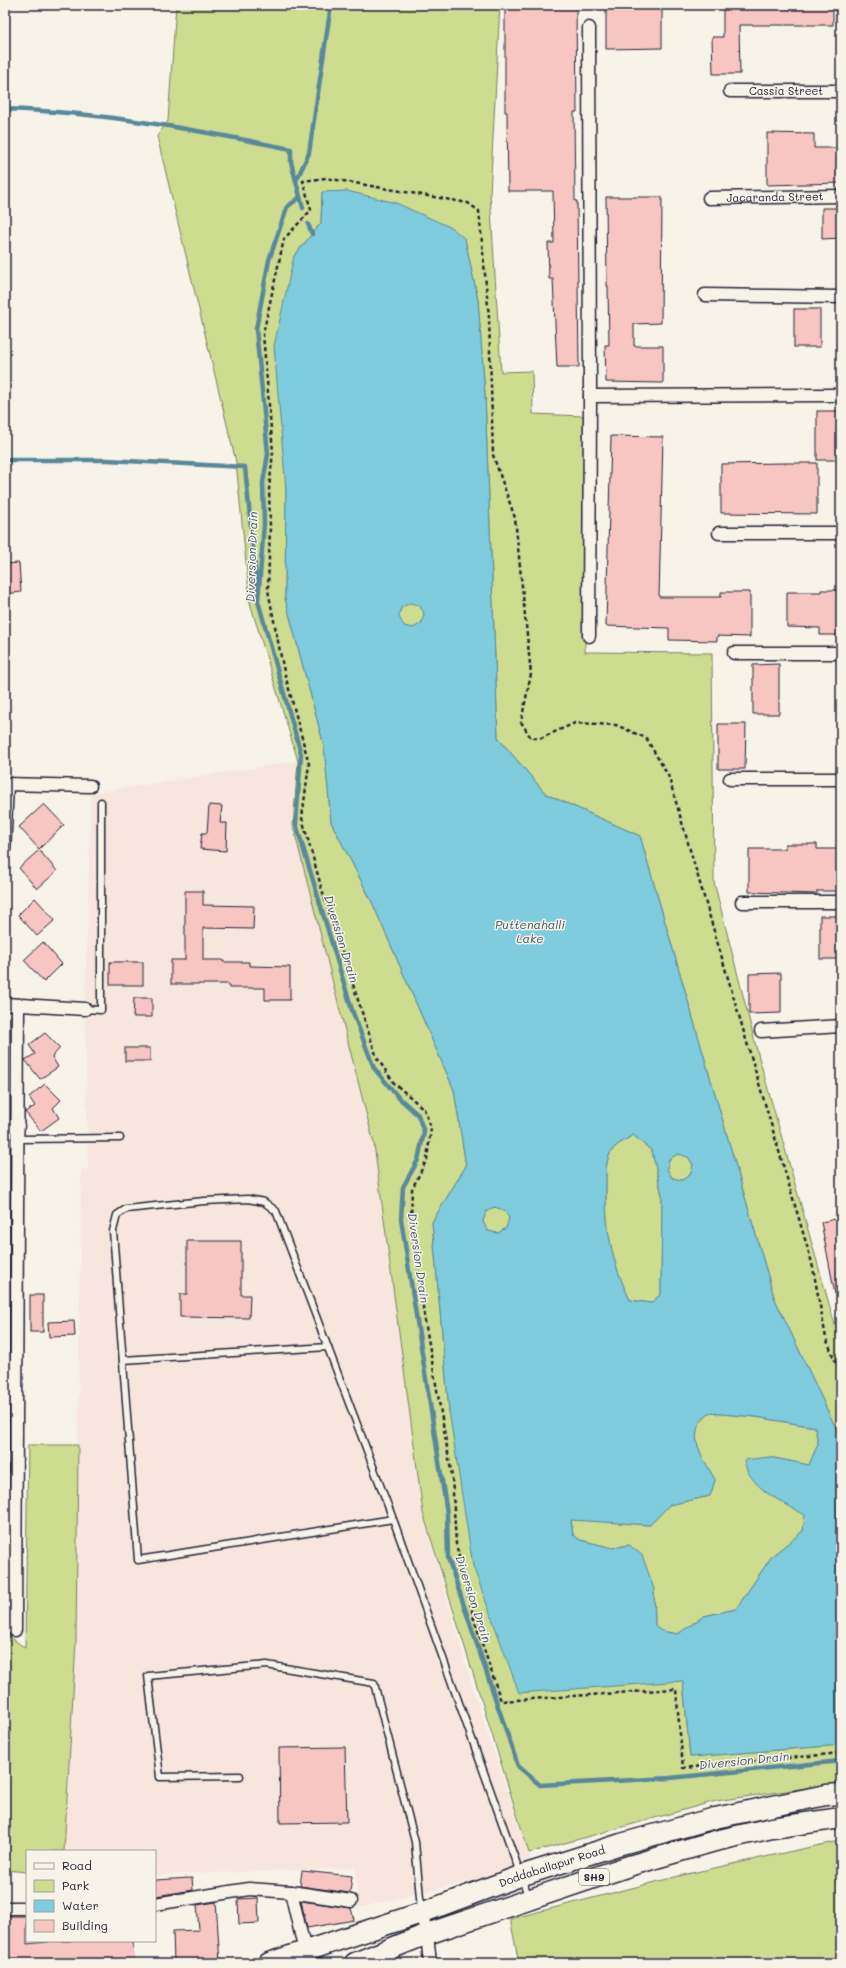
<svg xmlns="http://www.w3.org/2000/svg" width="846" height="1968" font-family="Mali,sans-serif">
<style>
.built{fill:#f7e6dd}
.green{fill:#cedc90;stroke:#787f66}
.water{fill:#7eccdd;stroke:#59889c;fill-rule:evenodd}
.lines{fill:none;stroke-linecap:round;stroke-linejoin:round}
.stream{stroke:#59889c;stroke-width:4.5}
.building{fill:#f7c6c3;stroke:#22223b}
.service-casing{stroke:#22223b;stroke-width:9}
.minor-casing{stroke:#22223b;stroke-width:15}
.primary-casing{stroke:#22223b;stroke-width:23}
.path{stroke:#22223b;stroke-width:2.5;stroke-dasharray:4 3;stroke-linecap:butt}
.service{stroke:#f7f3e8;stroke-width:6}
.minor{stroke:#f7f3e8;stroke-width:12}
.primary{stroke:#f7f3e8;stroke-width:20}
.labels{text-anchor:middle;stroke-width:3;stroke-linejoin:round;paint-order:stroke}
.shield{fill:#f7f3e8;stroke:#62616f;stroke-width:1}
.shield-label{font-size:10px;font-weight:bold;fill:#22223b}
.street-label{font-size:11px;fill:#22223b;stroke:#f7f3e8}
.water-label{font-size:12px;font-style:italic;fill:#3e556c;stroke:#f7f3e8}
</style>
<rect width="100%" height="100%" fill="#f7f3e8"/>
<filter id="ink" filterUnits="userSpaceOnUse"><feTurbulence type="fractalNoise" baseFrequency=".025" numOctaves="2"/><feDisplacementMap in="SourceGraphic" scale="8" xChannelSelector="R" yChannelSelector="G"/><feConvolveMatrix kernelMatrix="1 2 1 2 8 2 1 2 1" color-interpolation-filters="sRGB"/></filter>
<g filter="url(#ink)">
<path class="built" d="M298 761 293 826 374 1144 423 1513 475 1696 532 1863 483 1878 358 1908 355 1868 155 1875V1851H64L76 1642 81 1170 88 1169 85 1000 91 793Z"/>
<g class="green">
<path d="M176 5H500L490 194 501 372 532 371 533 414 584 416 585 652 712 653 714 882 758 1054 841 1346V1439L774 1297 640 836 546 794 498 738 485 394 478 300 465 239 322 192 321 223 294 256 286 490 285 598 324 746 331 822 372 902 454 1090 466 1166 432 1222 449 1411 683 1681 690 1757 841 1745V1783L716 1801 529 1853 423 1513 374 1144 293 826 298 761 250 603 236 462 157 136 168 121Z"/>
<circle cx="411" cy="615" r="13"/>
<path d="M633 1135 652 1151 662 1195 661 1294 651 1303 630 1300C611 1261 605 1227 606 1184 606 1172 605 1159 613 1149 618 1143 628 1139 633 1135Z"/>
<circle cx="680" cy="1167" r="13"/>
<circle cx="496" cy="1220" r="13"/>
<path d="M710 1413 756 1417 815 1427 818 1444 809 1465 769 1457 764 1491 806 1515 803 1531 772 1556 736 1609 704 1616 678 1634 661 1631 655 1625 654 1589 629 1545 613 1548 580 1540 573 1535 571 1519 650 1525 669 1505 710 1496 715 1480C708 1466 691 1444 698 1427 699 1422 706 1417 710 1413Z"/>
<path d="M28 1445H78L76 1642 64 1851H27V1872L5 1870V1633L25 1648Z"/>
<path d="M834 1842H841V1963H519L510 1919 687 1874Z"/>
</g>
<path class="water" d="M347 191 396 203 452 228 465 239 478 300 485 394 498 738 546 794 640 836 774 1297 841 1439V1745L690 1757 683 1681 519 1693 473 1566 449 1411 432 1222 466 1166 454 1090 372 902 331 822 324 746 285 598 286 490 274 346 294 256 321 223 322 192ZM410 603 419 605 424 613 422 623 413 628 404 626 399 617 401 608ZM633 1135 652 1151 662 1195 661 1294 651 1303 630 1300C611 1261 605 1227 606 1184 606 1172 605 1159 613 1149 618 1143 627 1139 633 1135ZM678 1154 688 1157 693 1165 690 1175 682 1180 672 1178 667 1169 669 1159ZM494 1207 504 1210 509 1218 506 1228 498 1233 488 1231 483 1222 486 1212ZM710 1413 756 1417 815 1427 818 1444 809 1465 769 1457 744 1460C749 1489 783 1502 805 1515L803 1531 772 1556 736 1609 704 1616 678 1634 661 1631 655 1625 654 1589 642 1555 629 1545 613 1548 580 1540 573 1535 571 1520 650 1525 669 1505 710 1496 715 1480C708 1466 691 1444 698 1427 699 1422 706 1416 710 1413Z"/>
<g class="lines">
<g class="stream">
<path d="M5 109C102 112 197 130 291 149V162L303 208"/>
<path d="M296 181 309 153 331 5"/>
<path d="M300 197 287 207 269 260 256 329 268 454 263 483 264 524 258 601 301 754 296 824 352 1010 374 1068 398 1097 418 1115 424 1132 418 1160 403 1187 401 1219 447 1513 448 1558 518 1766 540 1785 670 1778 841 1761"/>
<path d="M308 224 312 234"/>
<path d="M5 460H107L245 467 257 588"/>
</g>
</g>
<g class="building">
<path d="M505 5H576L577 112H574L575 201H577L579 367H557L553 279H549L548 243H554L553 191H508L507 112H505Z"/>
<path d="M606 5H662V48L606 49Z"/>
<path d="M723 5H833V25H739L740 74H713L712 37H723Z"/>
<path d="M767 133 814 134V148H841V183L767 185Z"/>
<path d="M606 197H662L661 323 634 324V346H663V383L606 382 605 345H609L608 286H607Z"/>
<path d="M822 208H841V238L822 239Z"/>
<rect x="794" y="309" width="26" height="38"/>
<rect x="817" y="411" width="24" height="49"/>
<path d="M611 436 663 437 659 597H721V592H750V637L717 636V641L669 640V628L606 626Z"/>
<path d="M787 463H817V514L721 513V464Z"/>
<path d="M19 563 21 592 5 594V564Z"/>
<path d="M821 590H841V635H820V628L787 627V592H821Z"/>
<path d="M779 664V714H753V665Z"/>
<path d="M718 724H746L745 769H718Z"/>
<path d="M44 804 64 825 39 849 19 827Z"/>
<path d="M209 805 222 806 220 823H227L226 851 200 849 202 833H207Z"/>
<path d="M785 844H817V849H841V891H817V894L749 892V849H785Z"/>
<path d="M39 850 57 871 37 889 19 868Z"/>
<path d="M185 891H203V905L254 906 253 929 203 928V960H223V962H249V966L290 967V1000H265V988H229V984H171V960H185Z"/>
<path d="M35 898 55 920 37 936 18 915Z"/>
<rect x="820" y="916" width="21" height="43"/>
<path d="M43 942 62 964 44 982 24 960Z"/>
<rect x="110" y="962" width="33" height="23"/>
<path d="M781 973V1013L749 1014V974Z"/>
<path d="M134 998H152V1017H133Z"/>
<path d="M45 1033 60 1048 52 1057 58 1067 40 1079 25 1060 35 1054 29 1045Z"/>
<rect x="125" y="1048" width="25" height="13"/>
<path d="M45 1084 61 1100 53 1108 59 1118 41 1131 25 1112 35 1106 29 1097Z"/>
<path d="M841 1218V1294H835L821 1222Z"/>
<path d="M187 1241H241V1295H250L249 1318 180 1317V1294H187Z"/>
<rect x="30" y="1295" width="13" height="37"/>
<path d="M74 1321 75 1336 49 1337 48 1322Z"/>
<path d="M345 1747 347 1822 280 1823 279 1748Z"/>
<path d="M302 1871 352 1876 350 1893 300 1886Z"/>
<path d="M192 1878 193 1890 155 1896V1880Z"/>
<path d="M258 1898 259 1923 239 1924 238 1899Z"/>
<path d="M301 1901 351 1908 354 1920 307 1928Z"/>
<path d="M216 1902 220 1963H174L173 1931 199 1930 197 1905Z"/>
<path d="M5 1916H27V1944L56 1941H133L134 1963H5Z"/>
</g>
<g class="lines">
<g class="service-casing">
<g id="service">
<path d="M7 853 10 784"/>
<path d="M85 1009 101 1010V802"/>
<path d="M18 1139 120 1138"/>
<path d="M123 1360 328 1347"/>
<path d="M393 1519 276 1211 264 1202 248 1199 204 1201 126 1209 117 1215 113 1231 138 1560 393 1519 529 1898"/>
<path d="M240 1776 160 1777 148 1676 267 1665 374 1683 415 1842 421 1909"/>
</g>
</g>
<g class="minor-casing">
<g id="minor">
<path d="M589 28 590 396 841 395"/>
<path id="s1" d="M730 91H841"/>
<path id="s2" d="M709 198 841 196"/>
<path d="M705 295 841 297"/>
<path d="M719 533H841"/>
<path d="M589 636 590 396"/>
<path d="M734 653H841"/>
<path d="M730 779H841"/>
<path d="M5 784 90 786"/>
<path d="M742 902H841"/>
<path d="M5 1004 85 1009"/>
<path d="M761 1031 841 1026"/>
<path d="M5 1126H18"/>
<path d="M5 1622 15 1630 18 1005"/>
<path d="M291 1892 351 1901"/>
<path d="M155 1904 249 1889 291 1892 305 1951"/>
<path d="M5 1908H27"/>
<path d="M421 1913 427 1934 430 1963"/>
</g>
</g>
<g class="primary-casing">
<g id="primary">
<path id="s3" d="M269 1963 421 1913 520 1876 621 1844 715 1818 826 1795 841 1794"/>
<path d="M355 1963 427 1934 632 1865 715 1841 772 1828 841 1818"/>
</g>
</g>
<path class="path" d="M841 1376 826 1338 812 1263 668 775 646 738 616 725 575 723 541 738H531L521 722 531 674 515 518 493 455 489 317 479 211 468 203 326 178 303 181 311 210 284 239 263 334 273 452 269 489 270 527 268 590 283 667 309 764 302 818 322 890 377 1058 394 1083 424 1109 431 1128 427 1159 412 1189 411 1220 425 1321 452 1476 456 1544 474 1619 501 1701 676 1689 683 1768 841 1753"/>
<use href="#service" class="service"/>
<use href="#minor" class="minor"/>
<use href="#primary" class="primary"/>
</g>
</g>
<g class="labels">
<rect class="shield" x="579" y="1869" width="30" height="16" rx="3"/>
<g class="shield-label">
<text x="594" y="1881">SH9</text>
</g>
<g class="street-label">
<text dy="4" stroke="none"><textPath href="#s1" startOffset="56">Cassia Street</textPath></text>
<text dy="4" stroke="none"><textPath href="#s2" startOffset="66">Jacaranda Street</textPath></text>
<text dy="4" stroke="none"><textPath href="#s3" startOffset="299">Doddaballapur Road</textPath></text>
</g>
<g class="water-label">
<text transform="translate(252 557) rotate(-88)" y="4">Diversion Drain</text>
<text x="530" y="929">Puttenahalli<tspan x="530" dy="14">Lake</tspan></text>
<text transform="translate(341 939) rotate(73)" y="4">Diversion Drain</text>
<text transform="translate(418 1258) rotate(82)" y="4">Diversion Drain</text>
<text transform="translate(473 1599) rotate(72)" y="4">Diversion Drain</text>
<text transform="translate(744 1761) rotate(-6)" y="4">Diversion Drain</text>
</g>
</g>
<rect width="846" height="1968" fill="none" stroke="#f7f3e8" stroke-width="20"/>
<rect x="10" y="10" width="826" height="1948" fill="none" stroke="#22223b" stroke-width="1.5" filter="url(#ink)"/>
<rect x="26" y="1850" width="130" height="92" fill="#f7f3e8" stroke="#a29fa3"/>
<rect x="34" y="1863" width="20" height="6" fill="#f7f3e8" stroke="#a29fa3"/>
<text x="62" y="1870" font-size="12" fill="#22223b">Road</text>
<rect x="34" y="1880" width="20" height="12" fill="#cedc90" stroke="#a29fa3"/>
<text x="62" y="1890" font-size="12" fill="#22223b">Park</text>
<rect x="34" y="1900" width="20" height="12" fill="#7eccdd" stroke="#a29fa3"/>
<text x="62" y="1910" font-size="12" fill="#22223b">Water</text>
<rect x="34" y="1920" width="20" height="12" fill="#f7c6c3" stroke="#a29fa3"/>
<text x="62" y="1930" font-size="12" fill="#22223b">Building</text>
</svg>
